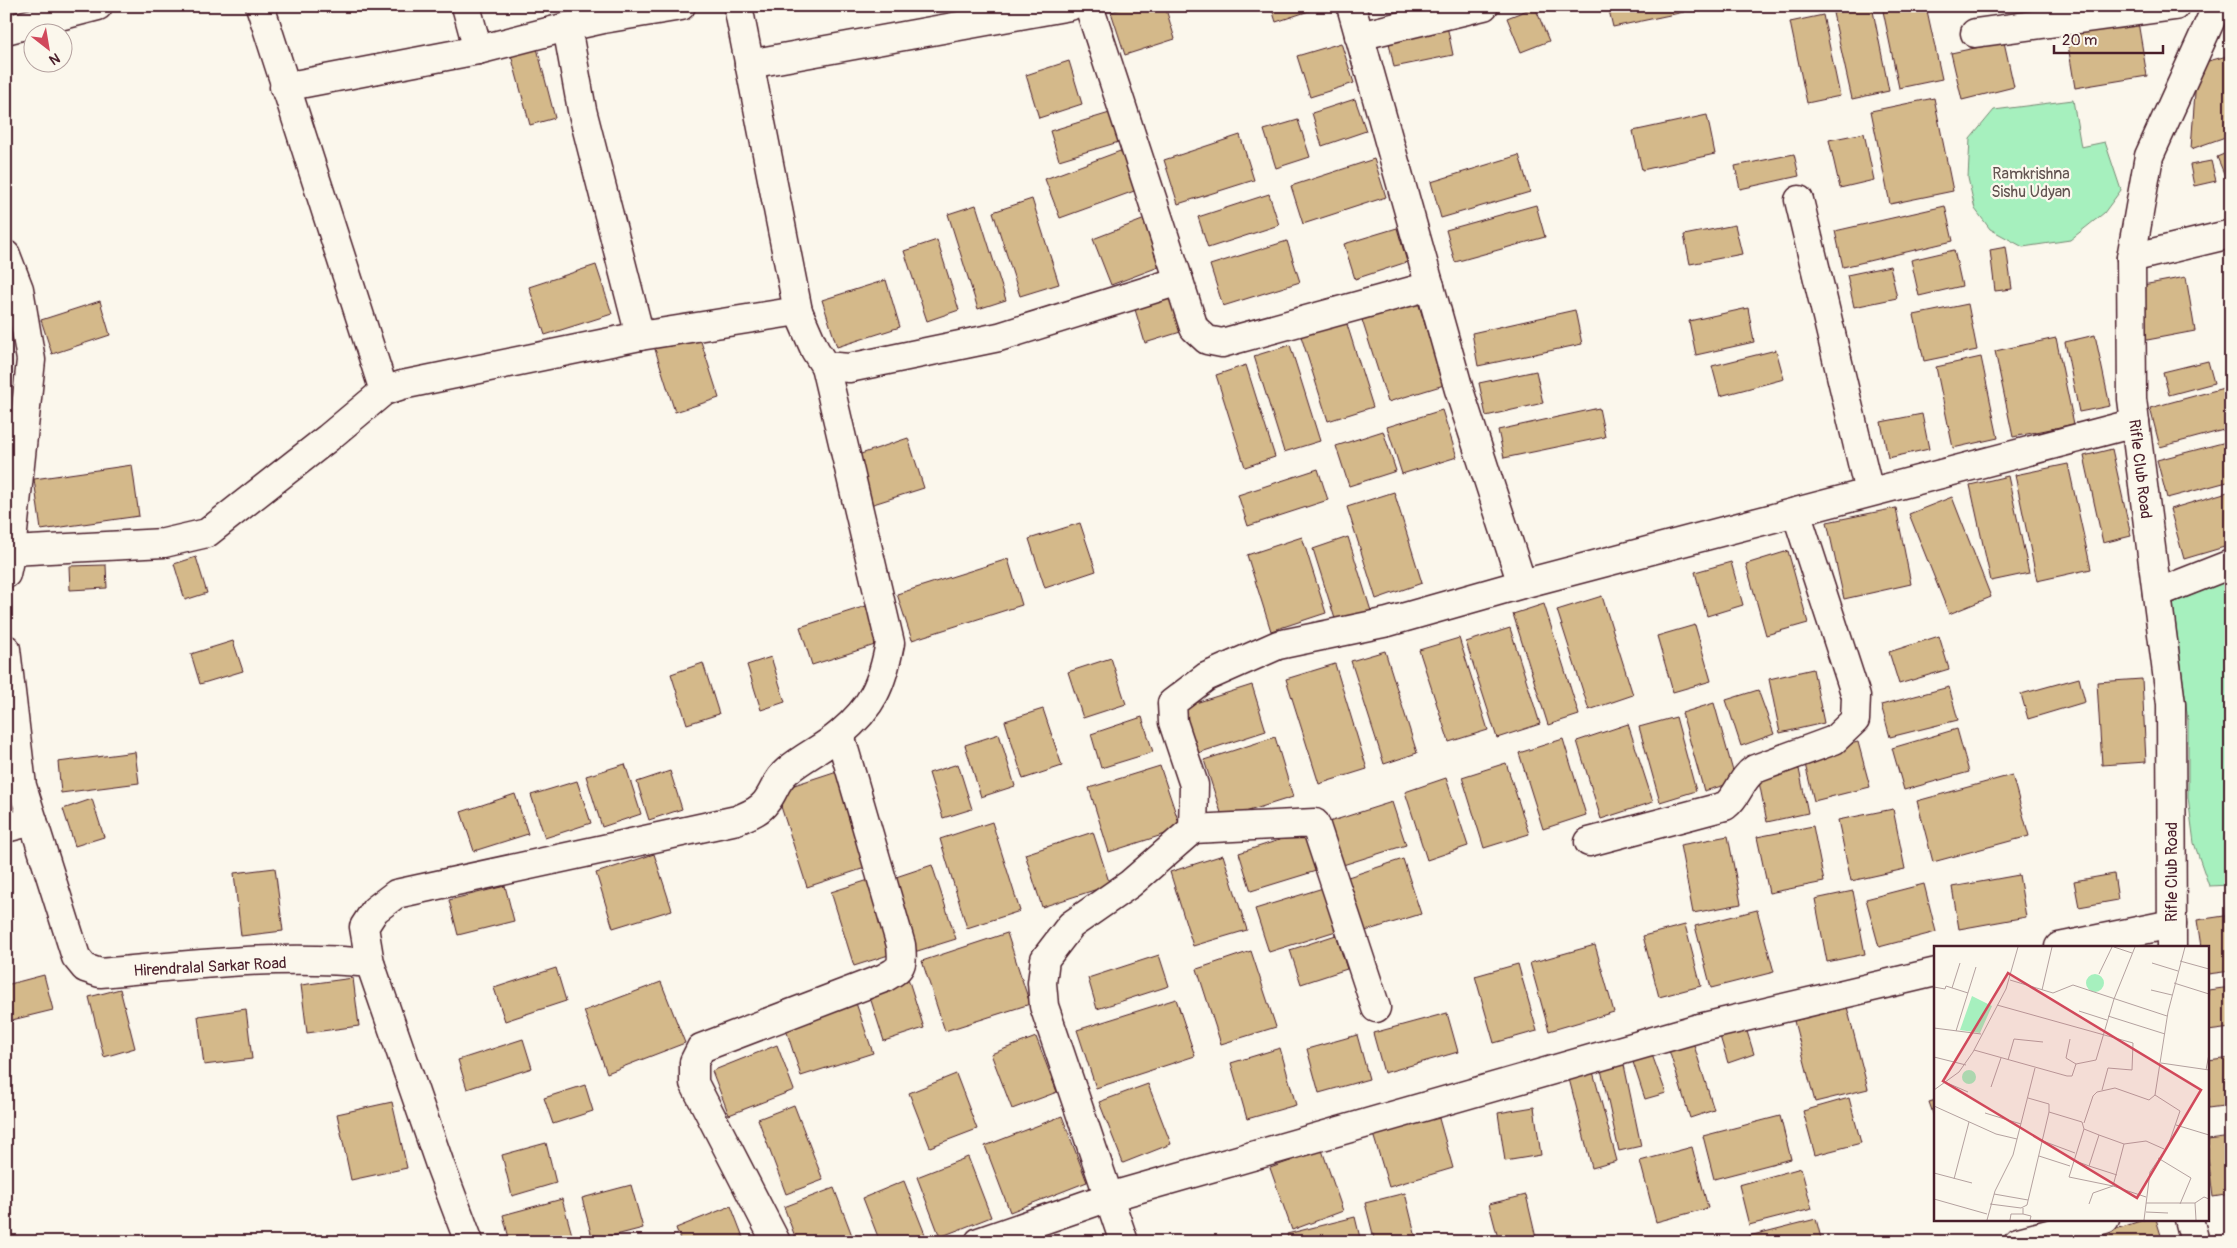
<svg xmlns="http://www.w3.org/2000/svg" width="2237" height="1248" font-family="Pangolin,sans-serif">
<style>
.green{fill:#a6f0be;stroke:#788874}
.building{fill:#d4b98a;stroke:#4a1f2b}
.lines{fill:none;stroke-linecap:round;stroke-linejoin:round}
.minor-casing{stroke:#4a1f2b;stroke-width:31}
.minor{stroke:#fbf7ec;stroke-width:28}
.labels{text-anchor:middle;stroke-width:4.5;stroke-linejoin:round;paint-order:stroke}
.park-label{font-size:16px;fill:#615350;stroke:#fbf7ec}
.street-label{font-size:16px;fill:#4a1f2b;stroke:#fbf7ec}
.inset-road{fill:none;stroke:#b4a19f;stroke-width:1}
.view{fill:#d1495b;fill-opacity:0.15;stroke:#d1495b;stroke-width:2.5}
.inset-edge{fill:none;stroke:#4a1f2b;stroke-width:2.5}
</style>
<rect width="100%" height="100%" fill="#fbf7ec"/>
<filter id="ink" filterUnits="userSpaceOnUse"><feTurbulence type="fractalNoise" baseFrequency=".02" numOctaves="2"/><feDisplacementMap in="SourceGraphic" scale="10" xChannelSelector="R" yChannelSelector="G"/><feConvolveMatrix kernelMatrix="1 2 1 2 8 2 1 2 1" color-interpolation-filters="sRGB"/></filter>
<g filter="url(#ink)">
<g class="green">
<path d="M2073 100 2081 147 2105 142 2121 190 2104 213 2070 240 2023 247 1990 229 1975 209 1968 178 1970 139 1994 110Z"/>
<path d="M2231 579V885L2209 886 2194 843 2188 797V721L2173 603Z"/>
</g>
<g class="building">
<path d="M1130 6H1165L1175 39 1125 55 1111 12Z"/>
<path d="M1271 6H1324L1276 22Z"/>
<path d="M1608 6H1683L1684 12 1613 27Z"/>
<path d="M1866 6H1872L1889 91 1852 99 1833 13Z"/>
<path d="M1882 6H1926L1942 79 1899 88Z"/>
<path d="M1535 7 1549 41 1521 52 1507 18Z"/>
<path d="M1823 15 1840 96 1807 103 1790 22Z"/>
<path d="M1446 21 1453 55 1394 67 1387 33Z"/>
<path d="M2138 22 2147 76 2075 88 2066 33Z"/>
<path d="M2004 42 2014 87 1962 100 1951 53Z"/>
<path d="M1341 43 1354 83 1310 97 1297 56Z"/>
<path d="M537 48 555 118 530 125 511 55Z"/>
<path d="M2231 55V135L2191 149 2197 64Z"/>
<path d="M1069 61 1082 104 1039 118 1026 75Z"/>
<path d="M1934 98 1953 191 1890 204 1871 111Z"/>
<path d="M1355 99 1366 131 1322 146 1312 113Z"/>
<path d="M1113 112 1122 141 1059 160 1050 131Z"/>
<path d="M1707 115 1715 154 1642 170 1633 131Z"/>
<path d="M1298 120 1310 157 1276 168 1264 130Z"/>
<path d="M1864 133 1874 180 1840 188 1829 140Z"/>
<path d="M1240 135 1254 180 1178 204 1164 160Z"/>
<path d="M1123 150 1137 190 1060 218 1045 179Z"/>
<path d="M2231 151V190L2217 157Z"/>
<path d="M1794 154 1799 176 1740 189 1735 166Z"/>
<path d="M1519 155 1530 192 1441 218 1431 182Z"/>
<path d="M1374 159 1386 197 1303 224 1291 186Z"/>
<path d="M2211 161 2216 181 2194 186 2190 165Z"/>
<path d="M1269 194 1279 225 1208 248 1198 217Z"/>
<path d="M1032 199 1059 284 1020 296 993 212Z"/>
<path d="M976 205 1006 300 978 309 948 214Z"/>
<path d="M1536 205 1545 237 1455 262 1446 230Z"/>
<path d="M1945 206 1953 241 1843 267 1835 231Z"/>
<path d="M1145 219 1164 265 1111 285 1093 239Z"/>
<path d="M1735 225 1742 254 1690 264 1684 235Z"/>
<path d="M1397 228 1407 262 1355 279 1344 244Z"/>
<path d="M937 240 959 310 927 321 904 251Z"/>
<path d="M1287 241 1300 282 1223 306 1210 265Z"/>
<path d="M2006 247 2012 289 1995 291 1990 250Z"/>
<path d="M1954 250 1962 286 1919 296 1911 260Z"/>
<path d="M596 265 612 314 545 335 529 287Z"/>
<path d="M1890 266 1897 298 1854 307 1847 275Z"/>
<path d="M2186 277 2195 331 2142 341 2132 287Z"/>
<path d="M886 280 900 327 837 347 822 300Z"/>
<path d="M1176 293 1187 330 1145 343 1134 306Z"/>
<path d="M100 301 110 335 52 354 41 320Z"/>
<path d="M1418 302 1444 385 1388 402 1362 320Z"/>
<path d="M1968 304 1977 350 1924 361 1914 315Z"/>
<path d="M1748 308 1754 342 1696 355 1689 321Z"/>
<path d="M1575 310 1582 344 1478 366 1472 333Z"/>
<path d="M1345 318 1373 407 1328 421 1300 333Z"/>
<path d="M697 329 719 398 675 412 653 343Z"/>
<path d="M2095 335 2110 406 2079 412 2065 342Z"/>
<path d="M2056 338 2074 424 2013 437 1995 351Z"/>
<path d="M1290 345 1320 441 1284 452 1254 356Z"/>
<path d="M1776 350 1784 379 1720 396 1712 366Z"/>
<path d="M1981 357 1998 438 1953 448 1936 367Z"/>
<path d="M2208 361 2214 383 2169 395 2163 372Z"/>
<path d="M1246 365 1275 457 1245 467 1216 375Z"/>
<path d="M1536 371 1543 403 1486 416 1479 383Z"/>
<path d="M2231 386V428L2160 447 2150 408Z"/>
<path d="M1599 408 1605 437 1504 458 1498 430Z"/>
<path d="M1442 410 1457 457 1402 474 1387 427Z"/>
<path d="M1922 414 1929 449 1888 458 1881 422Z"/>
<path d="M1383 431 1396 471 1349 486 1336 446Z"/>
<path d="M908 438 924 488 864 507 849 458Z"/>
<path d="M2230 441 2231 481 2167 498 2157 460Z"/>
<path d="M2112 449 2131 536 2103 543 2084 456Z"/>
<path d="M2068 464 2091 569 2037 581 2015 475Z"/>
<path d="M132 465 139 516 41 530 34 479Z"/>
<path d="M1318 469 1328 500 1248 526 1238 495Z"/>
<path d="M2008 476 2029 573 1991 581 1970 485Z"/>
<path d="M2231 491V545L2184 559 2170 509Z"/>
<path d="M1394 492 1422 583 1376 599 1347 507Z"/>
<path d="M1952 497 1991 597 1949 614 1909 514Z"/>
<path d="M1896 508 1911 584 1844 599 1827 522Z"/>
<path d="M1080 523 1096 571 1045 588 1029 539Z"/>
<path d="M1302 537 1326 613 1271 631 1247 555Z"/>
<path d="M1348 537 1371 611 1336 622 1313 549Z"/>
<path d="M1788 551 1808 623 1766 635 1746 564Z"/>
<path d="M196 557 207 593 185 600 174 564Z"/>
<path d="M1008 559 1022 605 912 640 897 594Z"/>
<path d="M1731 562 1743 605 1707 616 1695 572Z"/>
<path d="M106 565 107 588 70 590 69 566Z"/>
<path d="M1602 596 1633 695 1589 710 1557 610Z"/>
<path d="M1544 604 1579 715 1548 725 1513 614Z"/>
<path d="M866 606 878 644 812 665 800 627Z"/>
<path d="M1695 625 1711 681 1673 692 1657 636Z"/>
<path d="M1510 628 1540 724 1497 738 1466 642Z"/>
<path d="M1939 636 1949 669 1899 684 1889 652Z"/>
<path d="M1459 638 1488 730 1449 742 1419 650Z"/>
<path d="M233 641 243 671 200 684 191 654Z"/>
<path d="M1385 651 1417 753 1384 764 1351 661Z"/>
<path d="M771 657 785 702 761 710 747 665Z"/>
<path d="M1111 658 1126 704 1083 718 1068 672Z"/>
<path d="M703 663 719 714 687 724 671 674Z"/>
<path d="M1335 664 1367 769 1319 784 1286 679Z"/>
<path d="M1813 669 1824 723 1780 733 1769 679Z"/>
<path d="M2079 678 2085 702 2028 719 2021 694Z"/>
<path d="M2142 679 2146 762 2102 765 2097 682Z"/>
<path d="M1252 685 1266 731 1198 753 1183 707Z"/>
<path d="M1949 687 1958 720 1890 737 1881 705Z"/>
<path d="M1758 690 1774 734 1741 746 1726 700Z"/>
<path d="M1714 703 1736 782 1704 791 1682 713Z"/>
<path d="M1043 709 1062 766 1023 779 1005 721Z"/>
<path d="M1142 717 1153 752 1101 768 1091 734Z"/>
<path d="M1676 717 1696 791 1660 802 1639 727Z"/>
<path d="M1628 724 1653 802 1601 819 1577 741Z"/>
<path d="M1957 729 1969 772 1904 790 1892 748Z"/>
<path d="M999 734 1015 786 981 797 965 745Z"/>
<path d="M1275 737 1293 797 1223 819 1204 760Z"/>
<path d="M1563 739 1586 815 1543 829 1519 753Z"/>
<path d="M1858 742 1870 787 1814 801 1803 756Z"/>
<path d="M135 752 139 783 61 793 58 762Z"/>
<path d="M1506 763 1529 834 1484 848 1462 777Z"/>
<path d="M625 764 641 814 602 827 586 776Z"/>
<path d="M958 764 972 809 943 818 929 773Z"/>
<path d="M1160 766 1181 829 1109 852 1089 788Z"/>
<path d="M1799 769 1808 813 1767 822 1758 777Z"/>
<path d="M670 771 682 809 649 820 637 782Z"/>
<path d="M837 771 868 867 807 887 776 791Z"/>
<path d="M2012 775 2029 836 1933 862 1917 801Z"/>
<path d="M1446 778 1468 846 1427 860 1405 792Z"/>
<path d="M577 781 591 823 545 838 531 795Z"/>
<path d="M515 794 528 834 474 851 461 812Z"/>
<path d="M92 799 104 837 75 846 63 809Z"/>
<path d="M1392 802 1406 845 1343 865 1329 822Z"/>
<path d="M1893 809 1905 869 1851 881 1838 820Z"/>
<path d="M992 822 1020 911 967 928 940 839Z"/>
<path d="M1813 826 1824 882 1769 893 1757 837Z"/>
<path d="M1093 832 1110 885 1042 907 1025 854Z"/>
<path d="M1304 832 1316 871 1251 891 1239 853Z"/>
<path d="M1728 836 1741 904 1693 913 1680 845Z"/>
<path d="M654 854 672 910 613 928 596 873Z"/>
<path d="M1223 855 1247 930 1193 946 1170 872Z"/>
<path d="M1403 859 1421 914 1362 932 1345 878Z"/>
<path d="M932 865 956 939 911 953 887 880Z"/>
<path d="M275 868 283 931 241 936 234 873Z"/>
<path d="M2114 874 2118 900 2079 907 2074 881Z"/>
<path d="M2019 875 2026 917 1959 929 1952 887Z"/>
<path d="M875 878 898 952 854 966 831 892Z"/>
<path d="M1924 884 1936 932 1879 947 1866 899Z"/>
<path d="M505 886 514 921 458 935 449 900Z"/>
<path d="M1323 888 1336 931 1269 952 1255 909Z"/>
<path d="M1853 891 1865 954 1827 962 1815 899Z"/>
<path d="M1757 910 1774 972 1711 988 1695 926Z"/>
<path d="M2231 915V971L2208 974V947H2201L2197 920Z"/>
<path d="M1685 925 1701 986 1659 997 1643 936Z"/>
<path d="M1007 933 1030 1004 945 1031 922 961Z"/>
<path d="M1336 935 1347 969 1301 984 1290 950Z"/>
<path d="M1595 945 1614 1012 1549 1031 1530 963Z"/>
<path d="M1251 951 1276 1027 1221 1044 1197 969Z"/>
<path d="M1159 955 1169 986 1097 1009 1088 978Z"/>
<path d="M1518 964 1537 1031 1494 1043 1475 976Z"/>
<path d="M556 968 566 1001 505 1021 494 988Z"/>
<path d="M44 975 53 1010 8 1021 6 985Z"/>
<path d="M907 975 924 1028 884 1041 867 988Z"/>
<path d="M353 978 359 1026 307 1033 301 985Z"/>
<path d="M661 982 685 1043 607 1073 584 1011Z"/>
<path d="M2231 987V1028L2208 1031V990Z"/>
<path d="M120 989 135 1048 104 1057 89 997Z"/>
<path d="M1176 999 1195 1056 1096 1088 1077 1030Z"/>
<path d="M855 1000 873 1053 801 1076 784 1023Z"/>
<path d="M1847 1007 1868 1089 1815 1102 1794 1021Z"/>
<path d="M246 1009 252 1059 204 1065 198 1016Z"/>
<path d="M1447 1013 1458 1052 1384 1073 1373 1033Z"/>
<path d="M1745 1025 1754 1054 1728 1063 1719 1033Z"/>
<path d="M1357 1035 1369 1079 1319 1093 1307 1049Z"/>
<path d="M1036 1037 1057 1092 1012 1109 991 1054Z"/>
<path d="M523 1039 532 1068 467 1089 458 1060Z"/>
<path d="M1692 1039 1714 1110 1690 1118 1668 1047Z"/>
<path d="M777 1045 794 1090 729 1115 712 1071Z"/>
<path d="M1280 1048 1296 1105 1247 1119 1231 1063Z"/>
<path d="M1651 1052 1666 1093 1645 1099 1632 1059Z"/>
<path d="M2231 1058V1105L2208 1108V1061Z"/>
<path d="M1623 1060 1641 1146 1619 1151 1600 1065Z"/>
<path d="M1591 1064 1617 1161 1592 1168 1567 1071Z"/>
<path d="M956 1074 977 1129 930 1147 909 1093Z"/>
<path d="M1148 1084 1171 1144 1123 1163 1099 1102Z"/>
<path d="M585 1085 593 1111 553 1124 544 1098Z"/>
<path d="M1849 1098 1861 1143 1815 1155 1803 1111Z"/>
<path d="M1936 1100V1122L1929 1102Z"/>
<path d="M392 1102 407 1168 351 1180 337 1114Z"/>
<path d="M794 1105 823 1180 786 1194 758 1119Z"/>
<path d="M1534 1107 1541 1155 1505 1161 1498 1113Z"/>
<path d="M1438 1115 1453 1168 1389 1187 1373 1134Z"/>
<path d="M1062 1116 1087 1182 1010 1212 985 1146Z"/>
<path d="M1780 1116 1791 1159 1714 1179 1703 1136Z"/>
<path d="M2231 1137V1194L2213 1197 2208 1158V1140Z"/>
<path d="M546 1143 556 1183 512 1196 502 1155Z"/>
<path d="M1692 1147 1708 1208 1656 1222 1640 1161Z"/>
<path d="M1322 1150 1343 1211 1292 1230 1270 1168Z"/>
<path d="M968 1157 991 1217 940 1237 917 1177Z"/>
<path d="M1801 1168 1812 1209 1749 1225 1739 1185Z"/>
<path d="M904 1181 928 1242H880L863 1198Z"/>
<path d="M631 1185 643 1228 593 1241 582 1198Z"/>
<path d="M834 1188 853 1238 842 1242H797L784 1207Z"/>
<path d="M1405 1193 1417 1242H1375L1365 1203Z"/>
<path d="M1526 1195 1536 1238 1523 1242H1499L1489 1204Z"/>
<path d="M562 1199 574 1242H510L503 1215Z"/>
<path d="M731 1206 743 1237 730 1242H681L676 1228Z"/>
<path d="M1355 1217 1361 1242H1289L1287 1234Z"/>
<path d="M1816 1219 1822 1242H1750L1749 1236Z"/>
<path d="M2146 1219H2156L2163 1242H2107L2104 1233Z"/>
</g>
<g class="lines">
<g class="minor-casing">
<g id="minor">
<path d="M260 6 384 391"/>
<path d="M466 6 478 50"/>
<path d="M738 6 798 311"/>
<path d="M1089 6 1179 281"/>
<path d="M1351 6 1459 390 1522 584"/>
<path d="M6 30 98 6"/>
<path d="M1975 33 2175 6"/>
<path d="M1359 36 1484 6"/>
<path d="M749 64 1070 6"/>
<path d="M284 87 478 50 567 27"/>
<path d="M1799 200 1869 492"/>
<path d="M6 255 19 289 31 360 11 551 6 574"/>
<path d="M2131 258 2231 234"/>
<path d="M640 336 582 110 567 27 603 19 681 6"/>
<path d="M11 551 164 543 207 533 328 438 384 391 402 385 640 336 798 311 815 350 825 366 849 368 999 337 1179 281 1194 328 1207 340 1222 343 1430 286"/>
<path d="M2157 593 2231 564"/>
<path d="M6 649 22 786 76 957 85 968 100 973C189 965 281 954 370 963L440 1165 469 1242"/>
<path d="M6 828 33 821"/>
<path d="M1193 829 1315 823 1376 1008"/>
<path d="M1589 842 1725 806C1740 794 1740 779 1755 769L1834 740 1855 720 1856 696 1796 512"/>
<path d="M2059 947 2172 924"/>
<path d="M2172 947 2171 704 2132 399 2131 258 2149 156 2217 6"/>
<path d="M370 963 364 927 375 910 396 894 737 820C748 815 759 812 766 802 775 791 775 781 787 771 803 757 824 748 840 734 873 706 882 685 890 643L825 366"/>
<path d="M2189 1219 2195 1242"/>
<path d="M776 1242 694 1083V1062L701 1048 884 978C902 968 903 966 901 945L840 735"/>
<path d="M979 1242 1109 1197 1699 1028 1936 972"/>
<path d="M1124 1242 1044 1006 1042 983 1045 959 1071 925 1130 884 1193 829 1194 785 1173 722 1172 703 1206 677 1278 645 1388 622 1522 584 2135 423"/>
<path d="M2018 1242 2105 1219"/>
</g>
</g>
<use href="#minor" class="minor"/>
</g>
</g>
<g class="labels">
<g class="park-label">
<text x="2031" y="179">Ramkrishna<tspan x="2031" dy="18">Sishu Udyan</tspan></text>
</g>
<g class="street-label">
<text transform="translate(2141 469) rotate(83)" y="6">Rifle Club Road</text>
<text transform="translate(2171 872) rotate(-90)" y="6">Rifle Club Road</text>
<text transform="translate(210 966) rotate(-3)" y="6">Hirendralal Sarkar Road</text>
</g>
</g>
<g transform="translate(1934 946)">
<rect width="275" height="275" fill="#fbf7ec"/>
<path d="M152 37a9 9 0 1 1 18 0a9 9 0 1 1-18 0ZM38 50 58 60 46 87 26 84ZM28 131a7 7 0 1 1 14 0a7 7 0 1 1-14 0Z" fill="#a6f0be"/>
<path class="inset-road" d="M180 1 198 7M246 15 275 23M218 17 244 25M165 28 178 1M76 34 119 47 139 39 233 70M240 37 275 48M0 41 11 43 12 40 34 47M18 42 26 17M108 44 118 1M217 44 238 49M63 59 199 97 198 124 174 122 168 144M145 65 173 74M174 70 231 88M0 82 47 88M22 85 42 21M136 93 132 112 142 118M40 104 133 130H138L142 118 162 114 180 53 201 1M0 111 32 119M74 114 80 93 109 96M227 117 275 124M272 124 275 108M11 136 34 146M57 141 67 112M0 144 25 126 39 106 72 43 84 1M94 152 115 158V166L148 176 150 183 165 189 190 198 212 195 230 203M0 160 62 188 83 193M51 167 87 178M150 177 159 150 163 146 181 142 215 154 221 149M242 179 275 189M150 183 135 231 179 240 190 198M109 195 141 207M105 210 136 220M224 212 257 232 246 258M139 214 155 220 165 189M155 220 183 229M0 227 38 237M20 233 35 176M60 248 94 254M0 253 53 268M212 257H261M56 258 87 262 93 259 115 166M155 258 159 247 179 240 212 251M89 262V268L97 270 96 274M212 266 234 267M53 274 61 245 79 209 101 122M76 274 77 268H89M210 274 216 226 234 200 246 165 221 149 234 66 251 1M262 274 261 257 270 251 275 253"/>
<path class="view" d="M74 27 267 144 203 252 9 135Z"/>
<rect width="275" height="275" class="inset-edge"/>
</g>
<rect width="2237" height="1248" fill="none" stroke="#fbf7ec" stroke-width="25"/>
<rect x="12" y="12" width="2212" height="1223" fill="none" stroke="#4a1f2b" stroke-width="2" filter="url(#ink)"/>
<g transform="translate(48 48) rotate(149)"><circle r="24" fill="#fbf7ec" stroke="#b4a19f"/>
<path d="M0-4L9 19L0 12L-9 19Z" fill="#d1495b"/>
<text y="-8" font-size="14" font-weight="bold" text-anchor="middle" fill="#4a1f2b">N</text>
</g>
<path d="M2054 45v8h109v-8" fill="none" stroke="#4a1f2b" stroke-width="2.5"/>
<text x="2062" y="45" font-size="15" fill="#4a1f2b" stroke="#fbf7ec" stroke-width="4" paint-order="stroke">20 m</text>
</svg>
